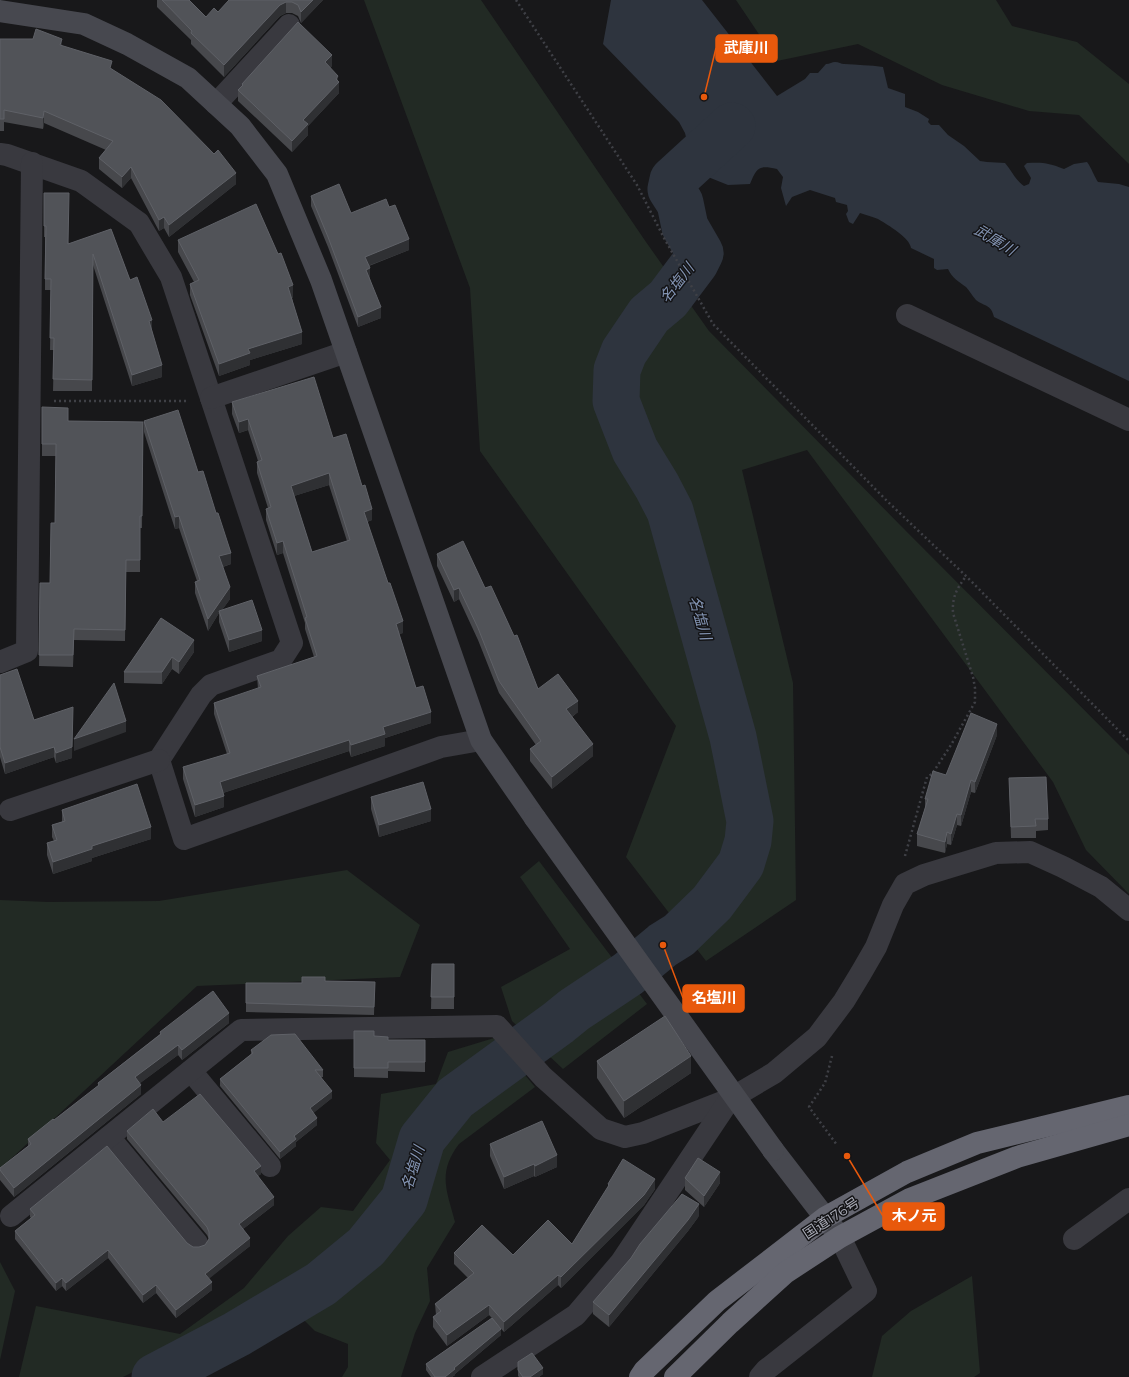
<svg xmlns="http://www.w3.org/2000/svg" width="1129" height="1377" font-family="Montserrat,'Noto Sans JP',sans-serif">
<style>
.green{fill:#222a24}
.water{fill:#2e343e}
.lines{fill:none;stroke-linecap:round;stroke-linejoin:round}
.river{stroke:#2e343e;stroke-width:47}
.path{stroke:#3f4046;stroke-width:2.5;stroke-dasharray:2 3;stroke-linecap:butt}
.street{stroke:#39393f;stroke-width:22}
.secondary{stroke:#47484f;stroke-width:22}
.highway{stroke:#656670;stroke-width:22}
.secondary-bridge{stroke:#47484f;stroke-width:22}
.wall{fill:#47484c;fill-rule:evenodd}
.shaded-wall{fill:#2f3033}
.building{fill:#515358;stroke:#5f6167;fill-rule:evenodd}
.labels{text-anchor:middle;stroke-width:3;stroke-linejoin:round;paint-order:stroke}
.street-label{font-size:14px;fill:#abadb9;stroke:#131315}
.water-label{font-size:15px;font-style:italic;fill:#8394b3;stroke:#131315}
.leader{fill:none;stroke:#e8590c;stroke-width:1.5}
.callout-dot{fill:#e8590c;stroke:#131315;stroke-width:1.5}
.callout{fill:#e8590c;stroke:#e8590c;stroke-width:1.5}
.callout-label{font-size:15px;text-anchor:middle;font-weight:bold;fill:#fff}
</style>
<rect width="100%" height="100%" fill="#18181a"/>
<g class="green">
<path d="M364 0H481L646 242 709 331 904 529 1129 755V894L1086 850 1053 782 807 450 742 470 793 683 796 900 706 961 626 857 676 726 480 451 470 288Z"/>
<path d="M736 0H996L1012 26 1077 42 1129 84V164L1079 115 1029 111 942 85 858 44 777 61Z"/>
<path d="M539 861 647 1004 563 1069 512 1021 501 987 570 949 520 877Z"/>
<path d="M347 870 420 925 400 977 197 986 0 1169V900L48 902 159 901Z"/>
<path d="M494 1038 535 1087 459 1144C437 1173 447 1191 455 1222L427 1268 430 1301 415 1333 401 1377H342L348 1367V1344L315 1331 274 1290 190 1344 123 1377H19L36 1306 180 1334 244 1288 288 1236 321 1207 353 1211 390 1160 376 1143 381 1094 436 1084 448 1052Z"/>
<path d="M0 1262 15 1291 0 1360Z"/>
<path d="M972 1276 980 1373 974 1377H872L882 1336 911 1311Z"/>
</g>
<path class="water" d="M611 0H702L777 96 805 79 810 73H818L826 64C830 64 832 62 835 62 839 62 841 64 844 64 857 65 870 65 883 67L888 88 905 94V107L918 112 929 119 928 122 931 125H939L948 135 964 146 980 161 987 162 1005 163C1012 171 1015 180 1024 186L1029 184 1031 178 1024 166 1027 163C1043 162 1049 163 1064 169L1074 164 1087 162C1092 169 1094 176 1098 182L1119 184 1129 187V381L994 317C991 304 985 307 976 300 972 296 970 291 966 287 958 281 953 279 948 269L937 270 934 268V259L911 248C910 238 888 225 878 219 873 217 866 215 860 213L853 224 849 222 846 214 848 211 847 205 836 202 835 198 810 190 792 197 786 206 781 188 783 177 777 169C759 165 757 167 750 184L728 185 698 173H690L682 164 681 155 687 141 685 133 679 122 603 44Z"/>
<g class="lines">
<path class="river" d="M155 1377 237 1334 321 1284 366 1247 404 1200 422 1139 455 1098 558 1023 574 1010 628 974 663 945 679 935 712 903 741 864 748 841 750 821 733 737 670 511 657 486 635 450 616 401 617 370 624 352 649 315 668 299 695 263 700 253 685 227 680 203 671 189 673 180 732 126"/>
<g class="path">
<path d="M516 0 637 185 664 238 713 324 887 501 966 576 1129 741"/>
<path d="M54 401H187"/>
<path d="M905 856 927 777 932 774 951 745 975 702V688L973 677 953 613C952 596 957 589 966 576"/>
<path d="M832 1056 825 1083 809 1107 837 1145"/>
</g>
<g class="street">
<path d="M216 104 289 25"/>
<path d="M0 154 7 155 81 181 139 223 171 277 292 643 281 660 211 685 201 695 159 760 184 839 441 747 481 740"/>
<path d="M907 315 1129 420"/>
<path d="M211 398 346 352"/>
<path d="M0 662 27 651 32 163"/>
<path d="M10 810 159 760"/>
<path d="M191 1071 270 1166"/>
<path d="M109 1137 197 1243"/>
<path d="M11 1216 241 1030 497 1026 543 1077 601 1129 625 1137 643 1133 730 1099"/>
<path d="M1074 1239 1129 1199"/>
<path d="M482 1377 576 1315 621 1262 730 1099 774 1073 817 1037 844 1001 861 973 876 947 893 905 905 884 924 875 996 853 1030 852 1063 867 1101 887 1129 910"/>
<path d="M760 1377 766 1370 866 1291 840 1237"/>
</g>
<g class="secondary">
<path d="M0 11 84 24 127 44 188 78 240 126 277 174 321 280 481 740 535 818"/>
<path d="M773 1150 840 1237"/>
</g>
<g class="highway">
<path d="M640 1377 644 1371 717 1301 826 1217 907 1172 977 1143 1129 1106"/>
<path d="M675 1377 730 1323 785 1273 840 1237 910 1199 1017 1157 1129 1125"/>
</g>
<path class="secondary-bridge" d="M535 818 773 1150"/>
</g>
<g class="wall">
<path d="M157 0H189L206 17 218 12 229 0H323L301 23 298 16 292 13H286L280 16 224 77 191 44V40L157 7Z"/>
<path d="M0 39 62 46 112 69 236 184 169 237 164 228 159 231 131 178 122 188 99 169V158L106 150 44 123 43 129 4 122V131H0Z"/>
<path d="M332 66 330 68 338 81 339 93 308 126V135L292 152 238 101V90L242 86V84Z"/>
<path d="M44 193 69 244 111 229 130 280 152 331 162 377 132 386 93 265 92 391H53L54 350H50L51 290H45V237H44Z"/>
<path d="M311 196 351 213 389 207 409 250 369 266 370 279 381 318 358 327 328 247 311 206Z"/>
<path d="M178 240 293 297 292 298 302 344 250 360V365L219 376 190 295V284L194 282 178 252Z"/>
<path d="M232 402 333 438 372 520 367 522 403 633 399 634 416 688 431 723 385 738V746L351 757 349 751 223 793 224 807 195 817 183 779V767L227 754 214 714V703L258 689 257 676 314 657 305 629V623L283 553 277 555 266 520V509L268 508 257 473V462L258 461 248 430 239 433 232 414ZM329 485 347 541 312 552 294 496Z"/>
<path d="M42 407 68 421 143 422 142 528H140V572H126L125 641 74 640 73 667 39 666 40 583H50L55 523 56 456H42Z"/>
<path d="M144 421 198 472 231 564 223 567 230 599 222 610 262 641 229 652 219 622V613L208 631 195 593V582L197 581 179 528 175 529 144 432Z"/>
<path d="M437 554 485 588 538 689 578 712 572 717 593 756 552 789 530 761V749L536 745 499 693 478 640 459 599 454 602 437 566Z"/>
<path d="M161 618 194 652 179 674 172 669 162 684 124 683V672Z"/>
<path d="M0 675 34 720 72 758 56 763 54 757 5 774 0 757Z"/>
<path d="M997 735 975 793 971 792 961 826 957 825 951 845 947 844 945 853 917 846V834L925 808V799L946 775Z"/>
<path d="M1009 778 1048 819V830L1036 831V838H1011Z"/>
<path d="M371 797 431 821 379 837 371 809Z"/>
<path d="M62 810 151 839 92 858V861L53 874 47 855V843L54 841 52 837V825L62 822Z"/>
<path d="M432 964H454V1009H431Z"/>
<path d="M325 981 375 982 374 1015 246 1012V983H302Z"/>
<path d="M229 1023 182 1060 178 1055 140 1083 141 1094 14 1197 0 1180V1168L28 1146V1139L54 1120 98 1086V1083L160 1034V1032Z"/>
<path d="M354 1031 388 1040H425V1072L388 1071V1078L354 1077Z"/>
<path d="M251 1050 323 1070V1077H321L332 1098 313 1113 317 1125 296 1142V1146L280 1159 220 1086V1079L251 1054Z"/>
<path d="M597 1061 691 1073 624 1118 597 1078Z"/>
<path d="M163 1122 261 1174 258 1176 274 1205 243 1229 250 1246 209 1278 212 1290 176 1318 156 1293 143 1303 108 1258 66 1291 62 1286 56 1291 15 1239V1231L31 1218 30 1217V1209L187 1243 193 1247H199L205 1245 209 1239 207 1235 127 1139V1131Z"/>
<path d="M490 1144 557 1167 535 1177 534 1176 504 1189 490 1156Z"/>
<path d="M685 1178 720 1183 704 1207 685 1190Z"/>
<path d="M608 1184 655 1189 644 1205 561 1288 558 1285 504 1332 494 1321 501 1335 455 1374V1375L452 1377H431L426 1370V1364L492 1318 489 1315 447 1346 433 1327V1317L436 1315 435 1304 468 1278 454 1264V1253L513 1255 572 1244 608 1188Z"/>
<path d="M699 1216 688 1231 609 1327 593 1314V1302Z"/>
<path d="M518 1362 543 1374 539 1377H519L518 1376Z"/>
</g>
<g class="shaded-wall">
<path d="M313 0H323L301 23V12Z"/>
<path d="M286 2V13L280 16 224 77V65L280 5Z"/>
<path d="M62 39V50L60 45Z"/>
<path d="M332 55V66L325 73V62Z"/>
<path d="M338 76V83L339 82V93L308 126V135L292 152V141L303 120Z"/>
<path d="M44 111V123L43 129V118Z"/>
<path d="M131 167V178L122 188V177Z"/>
<path d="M236 173V184L169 237V225Z"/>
<path d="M164 217V228L159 231V220Z"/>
<path d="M409 239V250L365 267V257Z"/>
<path d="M370 268V279L366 270Z"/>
<path d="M293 285V297L288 299V287Z"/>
<path d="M381 307V318L358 327V317Z"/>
<path d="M152 320V332L149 321Z"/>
<path d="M302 332V344L250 360V365L219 376V364L248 349Z"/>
<path d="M162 365V377L132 386V375Z"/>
<path d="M248 419V430L239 433V422Z"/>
<path d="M329 473V485L291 497V486Z"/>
<path d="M372 509V520L364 523V512Z"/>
<path d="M179 516V528L175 529V517Z"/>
<path d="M283 541V553L277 555V543Z"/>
<path d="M231 553V564L219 568V556Z"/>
<path d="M230 587V599L220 613 219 611V613L208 631V619Z"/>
<path d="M459 588V599L454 602V590Z"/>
<path d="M403 621V633L396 635V624Z"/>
<path d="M262 630V641L229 652V640Z"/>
<path d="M194 640V652L179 674V662Z"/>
<path d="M172 657V669L162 684V672Z"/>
<path d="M578 701V712L566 721V709Z"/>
<path d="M73 707 72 758 56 763V753Z"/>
<path d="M431 712V723L385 738V746L351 757V745L383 727Z"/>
<path d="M126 721V732L74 751V739Z"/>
<path d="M997 724V735L975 793V782Z"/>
<path d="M349 740V751L220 794V782Z"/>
<path d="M593 744V756L552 789V777Z"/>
<path d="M54 747V757L5 774V763Z"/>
<path d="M971 780V792L961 826V815Z"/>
<path d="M224 796V807L195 817V805Z"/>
<path d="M431 809V821L379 837V825Z"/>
<path d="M957 814V825L951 845V834Z"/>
<path d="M151 827V839L92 858V861L53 874V862L92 846Z"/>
<path d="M947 832V844L945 853V842Z"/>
<path d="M229 1013V1023L182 1060V1050Z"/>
<path d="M178 1045V1055L135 1087V1077Z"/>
<path d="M691 1056V1073L624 1118V1101Z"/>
<path d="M141 1085V1094L14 1197V1188Z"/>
<path d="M332 1091V1098L310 1116V1108Z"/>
<path d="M317 1118V1125L296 1142V1146L280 1159V1152L294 1136Z"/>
<path d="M557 1155V1167L535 1177V1166Z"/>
<path d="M534 1164V1176L504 1189V1177Z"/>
<path d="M261 1166V1174L254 1179V1171Z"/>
<path d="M720 1172V1183L704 1207V1196Z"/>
<path d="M655 1179V1189L644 1205 561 1288V1277Z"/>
<path d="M274 1197V1205L239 1232V1224Z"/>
<path d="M699 1204V1216L688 1231 609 1327V1315Z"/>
<path d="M250 1238V1246L205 1282V1274Z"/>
<path d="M108 1250V1258L66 1291V1283Z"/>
<path d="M558 1275V1285L504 1332V1322Z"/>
<path d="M62 1278V1286L56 1291V1283Z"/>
<path d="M212 1282V1290L176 1318V1310Z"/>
<path d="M156 1285V1293L143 1303V1295Z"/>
<path d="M489 1305V1315L447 1346V1335Z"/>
<path d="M501 1329V1335L455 1374V1375L452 1377H445L454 1368Z"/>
<path d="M543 1368V1374L539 1377H530Z"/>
</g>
<g class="building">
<path d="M162 0H189L206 17 214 8 218 12 229 0H313L301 12 298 5 292 2H286L280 5 224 65 191 33 192 31Z"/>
<path d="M298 22 332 55 325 62 338 76 336 79 339 82 303 120 308 124 292 141 238 90 243 85 242 84Z"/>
<path d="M36 29 62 39 60 45 112 61 110 68 161 100 214 154 218 150 236 173 169 225 164 217 159 220 131 167 122 177 99 158 113 141 44 111 43 118 4 110V119H0V39H33Z"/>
<path d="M339 184 351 213 386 199 389 207 395 205 409 239 365 257 370 268 366 270 381 307 358 317 328 237 311 196Z"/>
<path d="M44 193H69L68 244 111 229 130 280 137 277 152 320 149 321 162 365 132 375 93 254 92 380 53 379 54 338H50L51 279H45L46 226H44Z"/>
<path d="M256 204 278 254 281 253 293 285 288 287 302 332 248 349 250 353 219 364 190 284 199 280 178 240Z"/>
<path d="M314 377 333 438 346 434 362 486 365 485 372 509 364 512 388 583H390L403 621 396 624 416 688 423 686 431 712 383 727 385 734 351 745 349 740 220 782 224 796 195 805 183 767 230 753 214 703 261 687 257 676 317 656 305 618 307 617 283 541 277 543 266 509 271 507 257 462 262 460 248 419 239 422 232 402ZM329 473 350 540 312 552 291 486Z"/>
<path d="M42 407 68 408V421L143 422 142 516H140V560H126L125 630 74 629 73 655H39L40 583H50L51 523H55L56 444H42Z"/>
<path d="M178 410 198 472 203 471 216 513H218L231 553 219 556 230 587 208 619 195 582 200 580 179 516 175 517 144 421Z"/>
<path d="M463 541 485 588 491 586 514 636 517 635 538 689 558 674 578 701 566 709 593 744 552 777 530 749 541 741 499 681 478 628 459 588 454 590 437 554Z"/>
<path d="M252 600 262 630 229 640 219 611Z"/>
<path d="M161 618 194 640 179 662 172 657 162 672H124Z"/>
<path d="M17 669 34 720 73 707 72 747 56 753 54 747 5 763 0 747V675Z"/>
<path d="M114 683 126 721 74 739Z"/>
<path d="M971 713 997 724 975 782 971 780 961 815 957 814 951 834 947 832 945 842 917 834 928 799H925L933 771 946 775Z"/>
<path d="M1046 777 1048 819H1035L1036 826 1011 827 1009 778Z"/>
<path d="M423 782 431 809 379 825 371 797Z"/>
<path d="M137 784 151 827 92 846V849L53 862 47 843 57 840 52 825 65 821 62 810Z"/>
<path d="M432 964H454V997H431Z"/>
<path d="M302 977H325V981L375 982 374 1007 246 1003V983H302Z"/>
<path d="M213 991 229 1013 182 1050 178 1045 135 1077 141 1085 14 1188 0 1170V1168L31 1144 28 1139 53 1119 54 1120 99 1085 98 1083 161 1034 160 1032Z"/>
<path d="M665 1016 691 1056 624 1101 597 1061Z"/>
<path d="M354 1031H374V1036L388 1037V1040H425V1062H388V1068H354Z"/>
<path d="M295 1034 323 1070H315L332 1091 310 1108 317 1118 294 1136 296 1139 280 1152 220 1079 253 1053 251 1050 271 1035Z"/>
<path d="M200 1094 261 1166 254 1171 274 1197 239 1224 250 1238 205 1274 212 1282 176 1310 156 1285 143 1295 108 1250 66 1283 62 1278 56 1283 15 1231 35 1215 30 1209 107 1146 187 1243 193 1247H199L205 1245 209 1239V1232L207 1227 127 1131 153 1109 163 1122Z"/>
<path d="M542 1121 557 1155 535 1166 534 1164 504 1177 490 1144Z"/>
<path d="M698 1158 720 1172 704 1196 685 1178Z"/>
<path d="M623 1159 655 1179 644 1195 561 1277 558 1275 504 1322 489 1305 447 1335 433 1317 441 1311 435 1304 474 1273 454 1253 482 1225 513 1255 548 1220 572 1244 609 1185 608 1184Z"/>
<path d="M682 1194 699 1204 688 1220 609 1315 593 1302 631 1258 640 1244Z"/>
<path d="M492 1318 501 1329 454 1368 455 1369 445 1377H435L426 1364Z"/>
<path d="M532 1353 543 1368 530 1377H523L518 1370V1362Z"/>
</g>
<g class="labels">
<g class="street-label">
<text transform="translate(831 1218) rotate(-33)" y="5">国道176号</text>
</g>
<g class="water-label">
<text transform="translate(995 240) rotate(31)" y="5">武庫川</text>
<text transform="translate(677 283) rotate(-52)" y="5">名塩川</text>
<text transform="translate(700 618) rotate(74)" y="5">名塩川</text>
<text transform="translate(413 1168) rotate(-73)" y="5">名塩川</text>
</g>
</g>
<path class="leader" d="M704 97L716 48M663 945L683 998M847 1156L883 1216"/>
<g class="callout-dot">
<circle cx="704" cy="97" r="4"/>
<circle cx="663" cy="945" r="4"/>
<circle cx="847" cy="1156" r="4"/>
</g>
<g class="callout">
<rect x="716" y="35" width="61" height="27" rx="4"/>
<rect x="683" y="985" width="61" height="27" rx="4"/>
<rect x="883" y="1203" width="61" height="27" rx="4"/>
</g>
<g class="callout-label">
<text x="746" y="53">武庫川</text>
<text x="714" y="1003">名塩川</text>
<text x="914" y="1221">木ノ元</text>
</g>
</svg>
